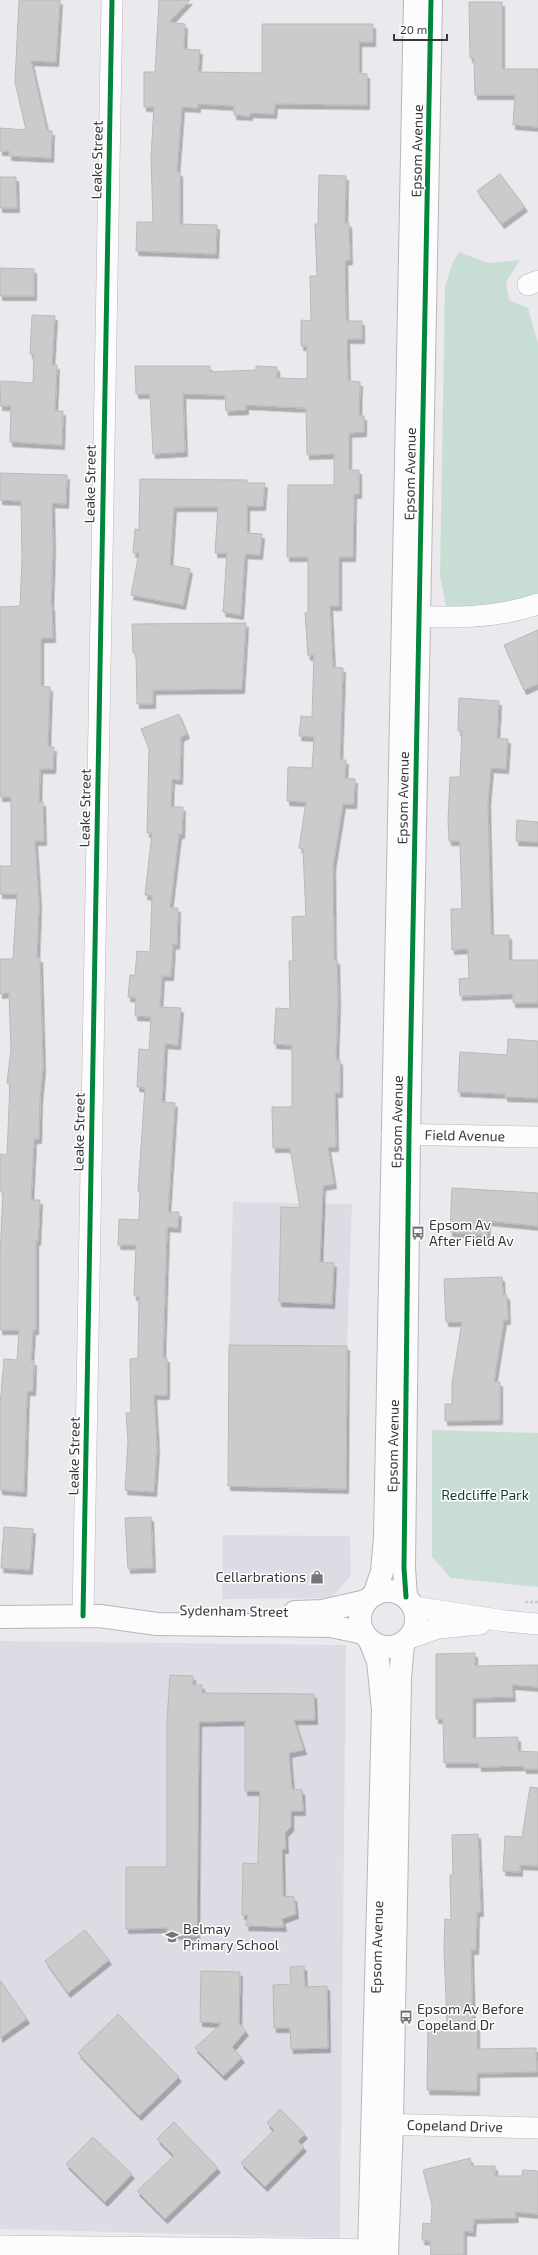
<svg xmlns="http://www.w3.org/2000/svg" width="538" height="2255" font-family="'Exo 2',sans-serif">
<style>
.built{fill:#dfdbe5}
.green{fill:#c8ded5}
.building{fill:#cccacb;stroke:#bab8b9;filter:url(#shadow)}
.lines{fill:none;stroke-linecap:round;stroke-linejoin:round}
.street-casing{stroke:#b7b6b9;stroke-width:22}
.secondary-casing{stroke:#b7b6b9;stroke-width:24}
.path{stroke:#cacaca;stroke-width:2.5;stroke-dasharray:3 2;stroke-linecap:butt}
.street{stroke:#fcfcfc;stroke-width:21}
.secondary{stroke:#fcfcfc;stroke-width:22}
.cycleway-casing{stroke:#fff;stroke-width:8}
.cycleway{stroke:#00873e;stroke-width:5}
.labels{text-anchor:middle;stroke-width:3;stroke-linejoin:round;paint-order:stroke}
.street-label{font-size:14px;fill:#38373a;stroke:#fff}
.poi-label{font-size:14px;fill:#38373a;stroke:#fff;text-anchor:start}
.park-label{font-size:14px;fill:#0e3d2a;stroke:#fff}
</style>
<defs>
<filter id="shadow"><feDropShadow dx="2.5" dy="4.5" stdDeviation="0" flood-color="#0004"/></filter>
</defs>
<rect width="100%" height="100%" fill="#ebe9ee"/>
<g class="built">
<path d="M233 1202 352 1204 347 1346 229 1345Z"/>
<path d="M223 1535 350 1536 351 1575 332 1598 222 1599Z"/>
<path d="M0 1641 346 1645 340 2238 0 2229Z"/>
</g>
<g class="green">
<path d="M459 252 488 263 520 260 506 282 509 300 528 308 538 343V604L448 617 440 575 445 286 453 262Z"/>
<path d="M432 1430 538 1433V1587L451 1578 432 1557Z"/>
</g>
<g class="building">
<path d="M19 0H60L56 62 31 61 47 131H52L51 158 9 156V151H0V128L26 130 15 82Z"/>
<path d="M159 0H190L169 22 185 24 184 49 200 50 198 72 262 73V24H373V42H359V73L367 74V105L275 104 274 114 250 113V116L234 115V106L198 104V108L182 107 177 172H180V224L217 225 216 254 136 251 137 222H153L151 157 154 107H144V72H155Z"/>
<path d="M469 2H502V69H538V127L513 125 515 95H475L474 58H470Z"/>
<path d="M500 174 525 207 502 224 477 191Z"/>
<path d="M319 175 346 176 345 223H349L350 260 345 261 346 321H362V339H347L348 381 360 382 359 416H364V432L349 433V470H359V494H354L353 557H339V606H330L333 667 343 668 340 760H346L345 778 355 779 354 804H343L333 866 334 960H337L338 1002 336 1060H340V1093H335L336 1147H328L334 1184 323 1186 320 1262 334 1263 332 1304 279 1302 281 1207 300 1208 290 1148H273L272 1107H292V1045L274 1044 276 1008 290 1009 289 961H293L292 917 306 916 303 849 299 848 306 802 287 801 288 767 312 768 314 737 299 736 301 716 312 717 314 655 308 656 305 613H308V557H287L288 485H334V454L307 455 306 408 246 405V410L226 411 225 395 183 394 185 452 153 454 150 394H136L135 366H210V372L256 370V366L277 367V378L307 379V346H301V320L311 321 310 276H317L315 224H318Z"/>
<path d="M0 177H16L17 208H0Z"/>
<path d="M0 268 34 269V296H0Z"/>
<path d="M32 315 55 316 52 365H57L55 411H63L62 445 10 442 11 406H0L1 381 33 383 34 354H30Z"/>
<path d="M0 473 67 475 66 504 52 503 53 548 51 606H52L53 638H41V686L50 687 48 747H54L53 769H40L39 802H43L44 841H35L39 904 37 958H40L43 1067 40 1099 39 1139H34L31 1200H40L38 1241H36V1330H33L31 1361H34L33 1391H27L24 1492 0 1490V1406L4 1359 17 1360 19 1330H0V1258L3 1191H0V1154L7 1155 10 1083H7L11 1049 9 993 0 994V959H13L17 894H0V866H11V797H0V607L20 606 22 560 21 501 0 500Z"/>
<path d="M140 479 247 480V483H265L263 506H247V533L262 534 260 555 245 554 241 615 223 612 227 553H215L218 507H174L170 565 190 569 183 605 131 595 139 553H133L135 529 139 530Z"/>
<path d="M246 623 242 689 153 690V704H137L136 653H133L132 624Z"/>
<path d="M538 630V684L524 690 504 645Z"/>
<path d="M459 698 499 701 497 738 508 739 506 769 491 768 488 801 491 935H509V960H538V1003H513V994L460 996 459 979 469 978 468 949 452 950 451 909H462L460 841H449L448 820 450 777H460L462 731H458Z"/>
<path d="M179 714 187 734 181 737 180 780 172 779 171 807H183L182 834H179L170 908H178L177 945 173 944 171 976H162L160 1007 181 1008 178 1045 165 1044 162 1102 175 1103 168 1212H179L178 1228 167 1227 163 1358H167V1395H154L157 1448 154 1492 125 1490 128 1442 126 1413H131L130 1359 138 1358 139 1296H134L136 1245H118L119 1219 139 1220 140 1191H138L145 1088 137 1087 139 1049 149 1050 151 1017 135 1016 136 998 128 997 130 975H135L137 951 150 952 152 896 145 895 152 833H147L149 749 141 729Z"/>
<path d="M517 820 538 822V842L516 841Z"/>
<path d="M508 1039 538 1041V1098L505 1097V1094L458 1092 460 1052 507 1055Z"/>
<path d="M452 1188 538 1193V1226L488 1221 487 1235 450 1232Z"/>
<path d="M502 1277 503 1295H507L508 1320H504L494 1382H500V1420L445 1421V1404H452V1383L462 1322H446L444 1279Z"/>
<path d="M229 1345 347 1346 346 1489 228 1486Z"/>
<path d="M151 1517 153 1568 128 1569 125 1518Z"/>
<path d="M4 1527 33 1529 30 1570 1 1568Z"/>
<path d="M475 1653V1666L538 1665V1687L512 1685 513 1697 473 1698V1738L518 1737V1751L538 1752V1769H524V1766L479 1767V1763H444L443 1719H436V1654Z"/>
<path d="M170 1675 193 1676V1685H202V1693L314 1694 315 1720H294L304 1750 289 1753 292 1789 302 1790 303 1811H291V1827L285 1833 286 1849H282L283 1896 294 1897 296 1914 282 1919 284 1927 246 1926 248 1915H242L243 1863 258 1864 260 1791H245V1721L199 1722 197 1936 167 1934V1928L126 1929V1867H167V1720Z"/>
<path d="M530 1787 538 1788V1866L520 1865V1872L503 1871 505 1836 522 1837Z"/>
<path d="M478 1834 481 1912H477L476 1950H471L473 2026H477V2049L536 2048 537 2072 477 2073V2091L427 2090 428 2025H447L444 1949 445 1919 451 1920 450 1875H453L452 1835Z"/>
<path d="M85 1930 109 1960 68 1993 45 1961Z"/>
<path d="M304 1966 305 1987 327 1986 328 2048 291 2049 290 2028H274L273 1985 291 1984 290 1967Z"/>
<path d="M201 1971 240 1972 239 2023 246 2031 232 2047 242 2058 223 2076 195 2048 222 2023 200 2022Z"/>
<path d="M0 1980 27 2019 0 2038Z"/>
<path d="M118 2014 179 2077 139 2116 78 2053Z"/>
<path d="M280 2109 305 2134 298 2141 304 2147 265 2187 241 2163 274 2130 267 2123Z"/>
<path d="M174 2122 218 2168 165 2219 137 2191 174 2156 157 2139Z"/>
<path d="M93 2137 132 2174 105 2202 66 2164Z"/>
<path d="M470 2158 472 2166H495V2176H522L523 2170 538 2171V2214L515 2212 516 2218 474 2219 473 2232 464 2231V2255H431L430 2241 422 2240 423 2223 431 2224 432 2205 423 2170Z"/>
</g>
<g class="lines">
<g class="street-casing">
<g id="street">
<path d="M528 285 538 281"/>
<path d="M404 616C449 618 495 619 538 604"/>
<path id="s1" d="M392 1134 538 1137"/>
<path d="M414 1607 505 1621 538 1624"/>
<path d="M83 1616 112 0"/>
<path d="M409 1638 438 1628 480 1624"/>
<path id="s2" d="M375 2124 538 2128"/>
<path d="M0 2246 387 2250"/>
</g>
</g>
<g class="secondary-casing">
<g id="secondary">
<circle cx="388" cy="1619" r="28"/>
<path d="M374 1595 382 1572 385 1538 415 0"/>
<path d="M406 1597 404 1568 409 1135 431 0"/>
<path d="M295 1612 322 1611 366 1601"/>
<path d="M0 1617 100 1616 157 1624 331 1626 364 1633"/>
<path id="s3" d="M369 2255 383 1710 378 1661 370 1641"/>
<path d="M387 2255 392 2124 400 1679 403 1643"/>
</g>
</g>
<path class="path" d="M525 1602H538"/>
<use href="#street" class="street"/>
<use href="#secondary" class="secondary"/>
<g class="cycleway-casing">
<g id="cycleway">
<path d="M406 1597 404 1568 409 1135 431 0"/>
<path d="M83 1616 112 0"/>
</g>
</g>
<use href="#cycleway" class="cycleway"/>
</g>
<defs>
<g id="bus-bare" transform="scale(1.08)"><path d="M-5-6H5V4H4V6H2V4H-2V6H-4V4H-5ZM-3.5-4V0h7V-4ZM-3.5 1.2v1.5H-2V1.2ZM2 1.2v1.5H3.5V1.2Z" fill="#777579" stroke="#fff" stroke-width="2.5" paint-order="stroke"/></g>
<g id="shop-bare" transform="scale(1.08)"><path d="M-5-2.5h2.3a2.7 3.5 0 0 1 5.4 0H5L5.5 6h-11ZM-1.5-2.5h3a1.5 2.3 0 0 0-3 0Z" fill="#777579" stroke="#fff" stroke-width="2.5" paint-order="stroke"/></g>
<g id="school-bare" transform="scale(1.08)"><path d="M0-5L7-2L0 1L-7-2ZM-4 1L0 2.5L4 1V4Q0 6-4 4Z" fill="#777579" stroke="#fff" stroke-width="2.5" paint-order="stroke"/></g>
</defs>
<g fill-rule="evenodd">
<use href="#bus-bare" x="418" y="1233"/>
<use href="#shop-bare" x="317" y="1577"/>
<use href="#school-bare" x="172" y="1937"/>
<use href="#bus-bare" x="406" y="2017"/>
</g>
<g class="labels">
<g class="street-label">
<text transform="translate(417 151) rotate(-89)" y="5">Epsom Avenue</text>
<text transform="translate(97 160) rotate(-89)" y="5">Leake Street</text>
<text transform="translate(410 474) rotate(-89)" y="5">Epsom Avenue</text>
<text transform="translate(90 484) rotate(-89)" y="5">Leake Street</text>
<text transform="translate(403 798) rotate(-89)" y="5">Epsom Avenue</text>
<text transform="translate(85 808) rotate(-89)" y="5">Leake Street</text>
<text transform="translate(397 1122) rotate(-89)" y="5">Epsom Avenue</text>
<text transform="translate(79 1132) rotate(-89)" y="5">Leake Street</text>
<text dy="5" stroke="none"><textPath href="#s1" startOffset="73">Field Avenue</textPath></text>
<text transform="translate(393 1446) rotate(-89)" y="5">Epsom Avenue</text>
<text transform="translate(74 1456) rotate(-89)" y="5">Leake Street</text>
<text transform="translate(234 1611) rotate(1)" y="5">Sydenham Street</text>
<text dy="5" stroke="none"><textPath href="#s3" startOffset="308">Epsom Avenue</textPath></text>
<text dy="5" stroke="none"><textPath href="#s2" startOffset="80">Copeland Drive</textPath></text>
</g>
<g class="poi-label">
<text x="429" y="1230">Epsom Av<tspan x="429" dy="16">After Field Av</tspan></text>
<text x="306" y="1582" text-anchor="end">Cellarbrations</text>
<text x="183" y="1934">Belmay<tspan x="183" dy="16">Primary School</tspan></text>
<text x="417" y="2014">Epsom Av Before<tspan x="417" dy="16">Copeland Dr</tspan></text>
</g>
<g class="park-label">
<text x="485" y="1500">Redcliffe Park</text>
</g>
</g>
<path d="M394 34v6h53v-6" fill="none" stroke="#38373a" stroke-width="2"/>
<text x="400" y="34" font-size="12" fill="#38373a" stroke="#ffffff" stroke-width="3" paint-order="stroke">20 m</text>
</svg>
